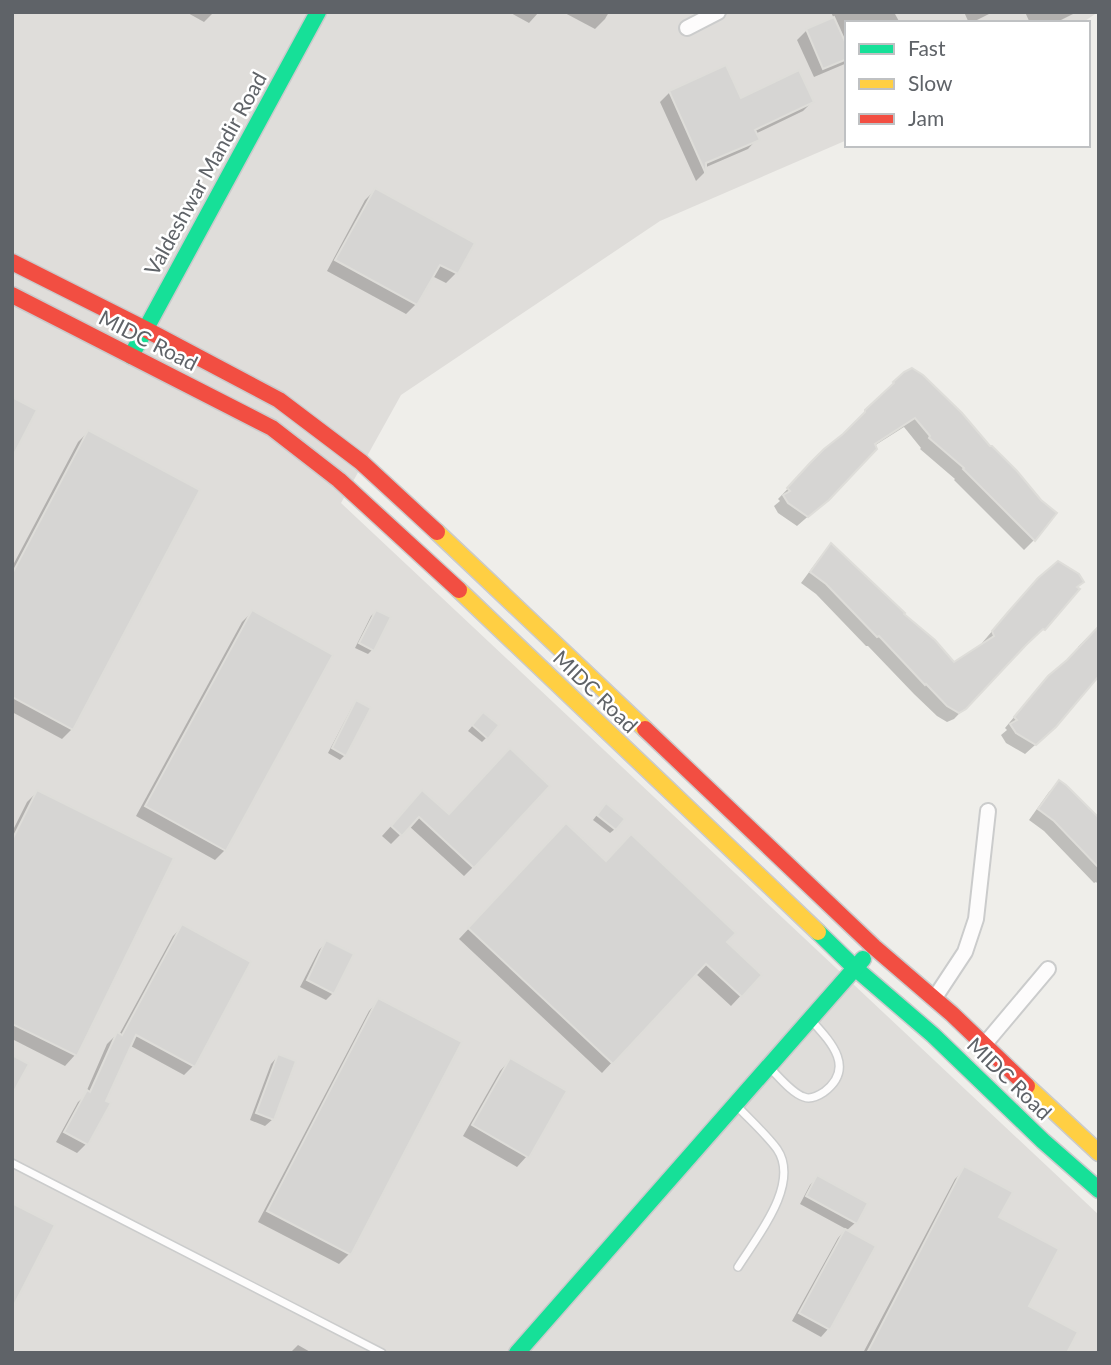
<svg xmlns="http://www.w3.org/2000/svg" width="1111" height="1365" font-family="Lato,sans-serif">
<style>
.industrial{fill:#dfddda}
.shadow{fill:#0003}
.building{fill:#d6d5d3;stroke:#deddd9;stroke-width:2}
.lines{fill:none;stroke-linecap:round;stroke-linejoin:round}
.lane-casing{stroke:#cbcccc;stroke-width:10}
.street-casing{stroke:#cbcccc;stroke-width:18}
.fast-casing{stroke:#cacacb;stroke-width:19}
.slow-casing{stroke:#cacacb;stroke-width:19}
.jam-casing{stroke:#cacacb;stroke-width:19}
.lane{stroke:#fdfcfc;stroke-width:7}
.street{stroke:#fdfcfc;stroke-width:14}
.fast{stroke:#16e098;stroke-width:16}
.slow{stroke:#ffcf43;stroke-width:16}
.jam{stroke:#f24e42;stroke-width:16}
.labels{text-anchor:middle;stroke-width:5;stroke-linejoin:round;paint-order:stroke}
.street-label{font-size:21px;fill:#5f6368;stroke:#fff}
</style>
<rect width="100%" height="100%" fill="#efeeea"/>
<path class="industrial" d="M12 12H1098L1082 23H847V140L660 221 401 395 341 503 1099 1215V1353H12Z"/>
<g class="shadow">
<path d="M186 12H214L204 22Z"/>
<path d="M509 12H539L529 23Z"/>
<path d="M563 12H609L605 19 595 29Z"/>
<path d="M831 12H899L895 14 900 23H847V63L814 77 797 40 807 30 834 19Z"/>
<path d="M964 12H993L971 23H969Z"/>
<path d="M1025 12H1077L1055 23H1030Z"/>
<path d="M670 92 740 100 812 102 803 111 755 134 757 139 748 149 704 168V173L696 181 660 102Z"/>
<path d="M375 190 472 244 456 273 446 283 432 276 416 304 406 314 327 271 365 200Z"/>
<path d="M905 373 1034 540 1024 550 954 480 955 479 920 449 921 448 904 427 874 446 828 499 797 526 778 513 774 506 780 501 778 499 814 461 844 435Z"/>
<path d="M88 432 72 729 62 739 12 712V567L78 442Z"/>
<path d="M831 546 954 665 984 645 982 643 999 623 1076 588 1043 628 1033 639 1032 638 954 719 947 722 937 716 914 694 868 646H866L816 594 801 583 821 556Z"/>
<path d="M252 612 225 850 215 860 136 816 242 622Z"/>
<path d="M376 612 372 650 368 654 355 648 371 616Z"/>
<path d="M1099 626 1044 737 1025 754 1006 743 1001 735 1007 730 1005 728 1038 688 1079 648 1078 647Z"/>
<path d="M357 702 345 755 340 760 328 753 352 707Z"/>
<path d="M479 718 487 737 482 742 468 731Z"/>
<path d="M1059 782 1099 821V885L1096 882 1094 883 1044 831 1029 820 1049 792Z"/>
<path d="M37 792 172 859 75 1055 65 1066 12 1039V832L27 802Z"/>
<path d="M413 802 473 867 464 876 409 826 391 844 382 836Z"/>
<path d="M601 810 615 829 610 833 593 820Z"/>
<path d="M556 836 606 863 724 942 760 975 731 1006 695 973 602 1073 459 939Z"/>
<path d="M183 926 193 1066 184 1075 129 1045 86 1144 77 1153 56 1142 78 1102 84 1097 107 1044 117 1034 119 1035 173 936Z"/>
<path d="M327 942 333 993 326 1000 300 987 319 950Z"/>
<path d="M379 1000 459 1043 349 1254 339 1264 258 1222 369 1011Z"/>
<path d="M278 1056 273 1119 265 1126 250 1120 271 1064Z"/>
<path d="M510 1060 527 1156 517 1167 463 1136 500 1071Z"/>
<path d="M965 1169 997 1218 1027 1306 1065 1353H863L955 1179Z"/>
<path d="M818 1177 855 1223 846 1231 873 1246 828 1329 821 1337 792 1321 838 1238 846 1229 800 1204 810 1185Z"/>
<path d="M298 1345 312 1353H290Z"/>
</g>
<g class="building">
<path d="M834 17 847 46V59L823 69 806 29Z"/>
<path d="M726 65 741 98 799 70 814 102 755 130 760 140 706 163V174L669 91Z"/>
<path d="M375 188 475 243 458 274 440 265 417 305 335 260Z"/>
<path d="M912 368 923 375 962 413 990 446H992L1017 471 1041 500 1057 513 1035 541 963 469 964 468 929 438 930 436 915 418 875 444 877 449 859 468 829 500 808 517 788 503 783 495 790 491 787 488 810 463 824 449 843 434 865 412V410L894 383 893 382 904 372Z"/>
<path d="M12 397 37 410 12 458Z"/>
<path d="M88 430 200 490 73 730 12 697V574Z"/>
<path d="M831 543 905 613 904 614 935 640 954 662 994 636 992 631 1009 611 1038 578 1058 561 1079 574 1084 582 1077 587 1080 589 1045 630 1043 629 1026 645 966 709 959 713 947 706 926 684 925 685 879 636 877 637 826 584 810 572Z"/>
<path d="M252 610 333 655 226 851 145 806Z"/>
<path d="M376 610 391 617 374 651 359 643Z"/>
<path d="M1099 626V676L1056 727 1036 745 1016 733 1010 724 1017 720 1014 717 1048 676 1067 660Z"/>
<path d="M356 700 371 708 346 756 332 748Z"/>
<path d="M483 712 499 725 488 739 472 725Z"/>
<path d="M510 748 550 786 474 868 419 817 402 836 391 826 422 790 449 814Z"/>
<path d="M1059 780 1066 785 1099 818V868L1054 821 1038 809Z"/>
<path d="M37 790 174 858 77 1056 12 1024V840Z"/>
<path d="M606 803 625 819 616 830 597 815Z"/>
<path d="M566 823 606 861 631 834 736 933 727 942 762 975 742 997 706 964 613 1064 468 928Z"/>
<path d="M182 924 251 962 195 1067 136 1035 106 1101 111 1103 88 1145 64 1132 87 1090 90 1092 117 1032 122 1035Z"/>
<path d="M326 940 354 954 334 994 307 980Z"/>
<path d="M378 998 462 1042 351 1255 267 1211Z"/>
<path d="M278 1054 296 1061 274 1120 256 1113Z"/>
<path d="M12 1055 29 1064 12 1095Z"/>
<path d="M510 1058 567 1091 529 1158 472 1125Z"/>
<path d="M964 1166 1013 1192 999 1217 1059 1249 1029 1306 1078 1332 1067 1353H867Z"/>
<path d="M817 1175 868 1203 857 1224 806 1196Z"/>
<path d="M12 1203 55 1225 12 1309Z"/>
<path d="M845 1229 876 1246 830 1330 799 1313Z"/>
</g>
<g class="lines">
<g class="lane-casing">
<g id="lane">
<path d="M771 1069C779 1077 793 1094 804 1097 811 1100 818 1096 824 1092 856 1068 831 1042 811 1020"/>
<path d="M736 1105C749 1119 766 1134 777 1149 801 1184 756 1238 738 1267"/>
<path d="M12 1163 382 1353"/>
</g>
</g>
<g class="street-casing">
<g id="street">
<path d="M687 28 718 12"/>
<path d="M934 999 965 952 976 919 988 811"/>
<path d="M984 1045 1048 969"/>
</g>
</g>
<g class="fast-casing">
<g id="fast">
<path d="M131 356 318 12"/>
<path d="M818 932 855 968 933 1035 1043 1141 1099 1190"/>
<path d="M517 1353 863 959"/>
</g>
</g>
<g class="slow-casing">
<g id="slow">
<path d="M437 532 645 729"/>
<path d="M459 590 818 932"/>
<path d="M1027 1086 1099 1153"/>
</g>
</g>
<g class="jam-casing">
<g id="jam">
<path d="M12 262 145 329 279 400 361 462 437 532"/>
<path d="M12 295 272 428 339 480 459 590"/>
<path d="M645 729 874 947 952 1014 1027 1086"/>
</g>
</g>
<use href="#lane" class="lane"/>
<use href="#street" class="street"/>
<use href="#fast" class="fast"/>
<use href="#slow" class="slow"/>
<use href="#jam" class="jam"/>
</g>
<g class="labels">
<g class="street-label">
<text transform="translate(206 174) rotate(-61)" y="7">Valdeshwar Mandir Road</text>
<text transform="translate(148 341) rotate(27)" y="7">MIDC Road</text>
<text transform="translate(595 692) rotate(44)" y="7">MIDC Road</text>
<text transform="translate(1009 1079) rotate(44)" y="7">MIDC Road</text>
</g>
</g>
<rect width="1111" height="1365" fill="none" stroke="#5f6368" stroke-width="28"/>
<rect x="845" y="21" width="245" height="126" fill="#ffffff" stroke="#bfc1c3" stroke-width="2"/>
<rect x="859" y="44" width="35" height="10" fill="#16e098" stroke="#bfc1c3" stroke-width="2"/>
<text x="908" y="56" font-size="21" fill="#5f6368">Fast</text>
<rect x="859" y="79" width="35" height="10" fill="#ffcf43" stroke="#bfc1c3" stroke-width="2"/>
<text x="908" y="91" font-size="21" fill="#5f6368">Slow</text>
<rect x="859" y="114" width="35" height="10" fill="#f24e42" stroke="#bfc1c3" stroke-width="2"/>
<text x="908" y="126" font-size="21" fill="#5f6368">Jam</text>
</svg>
